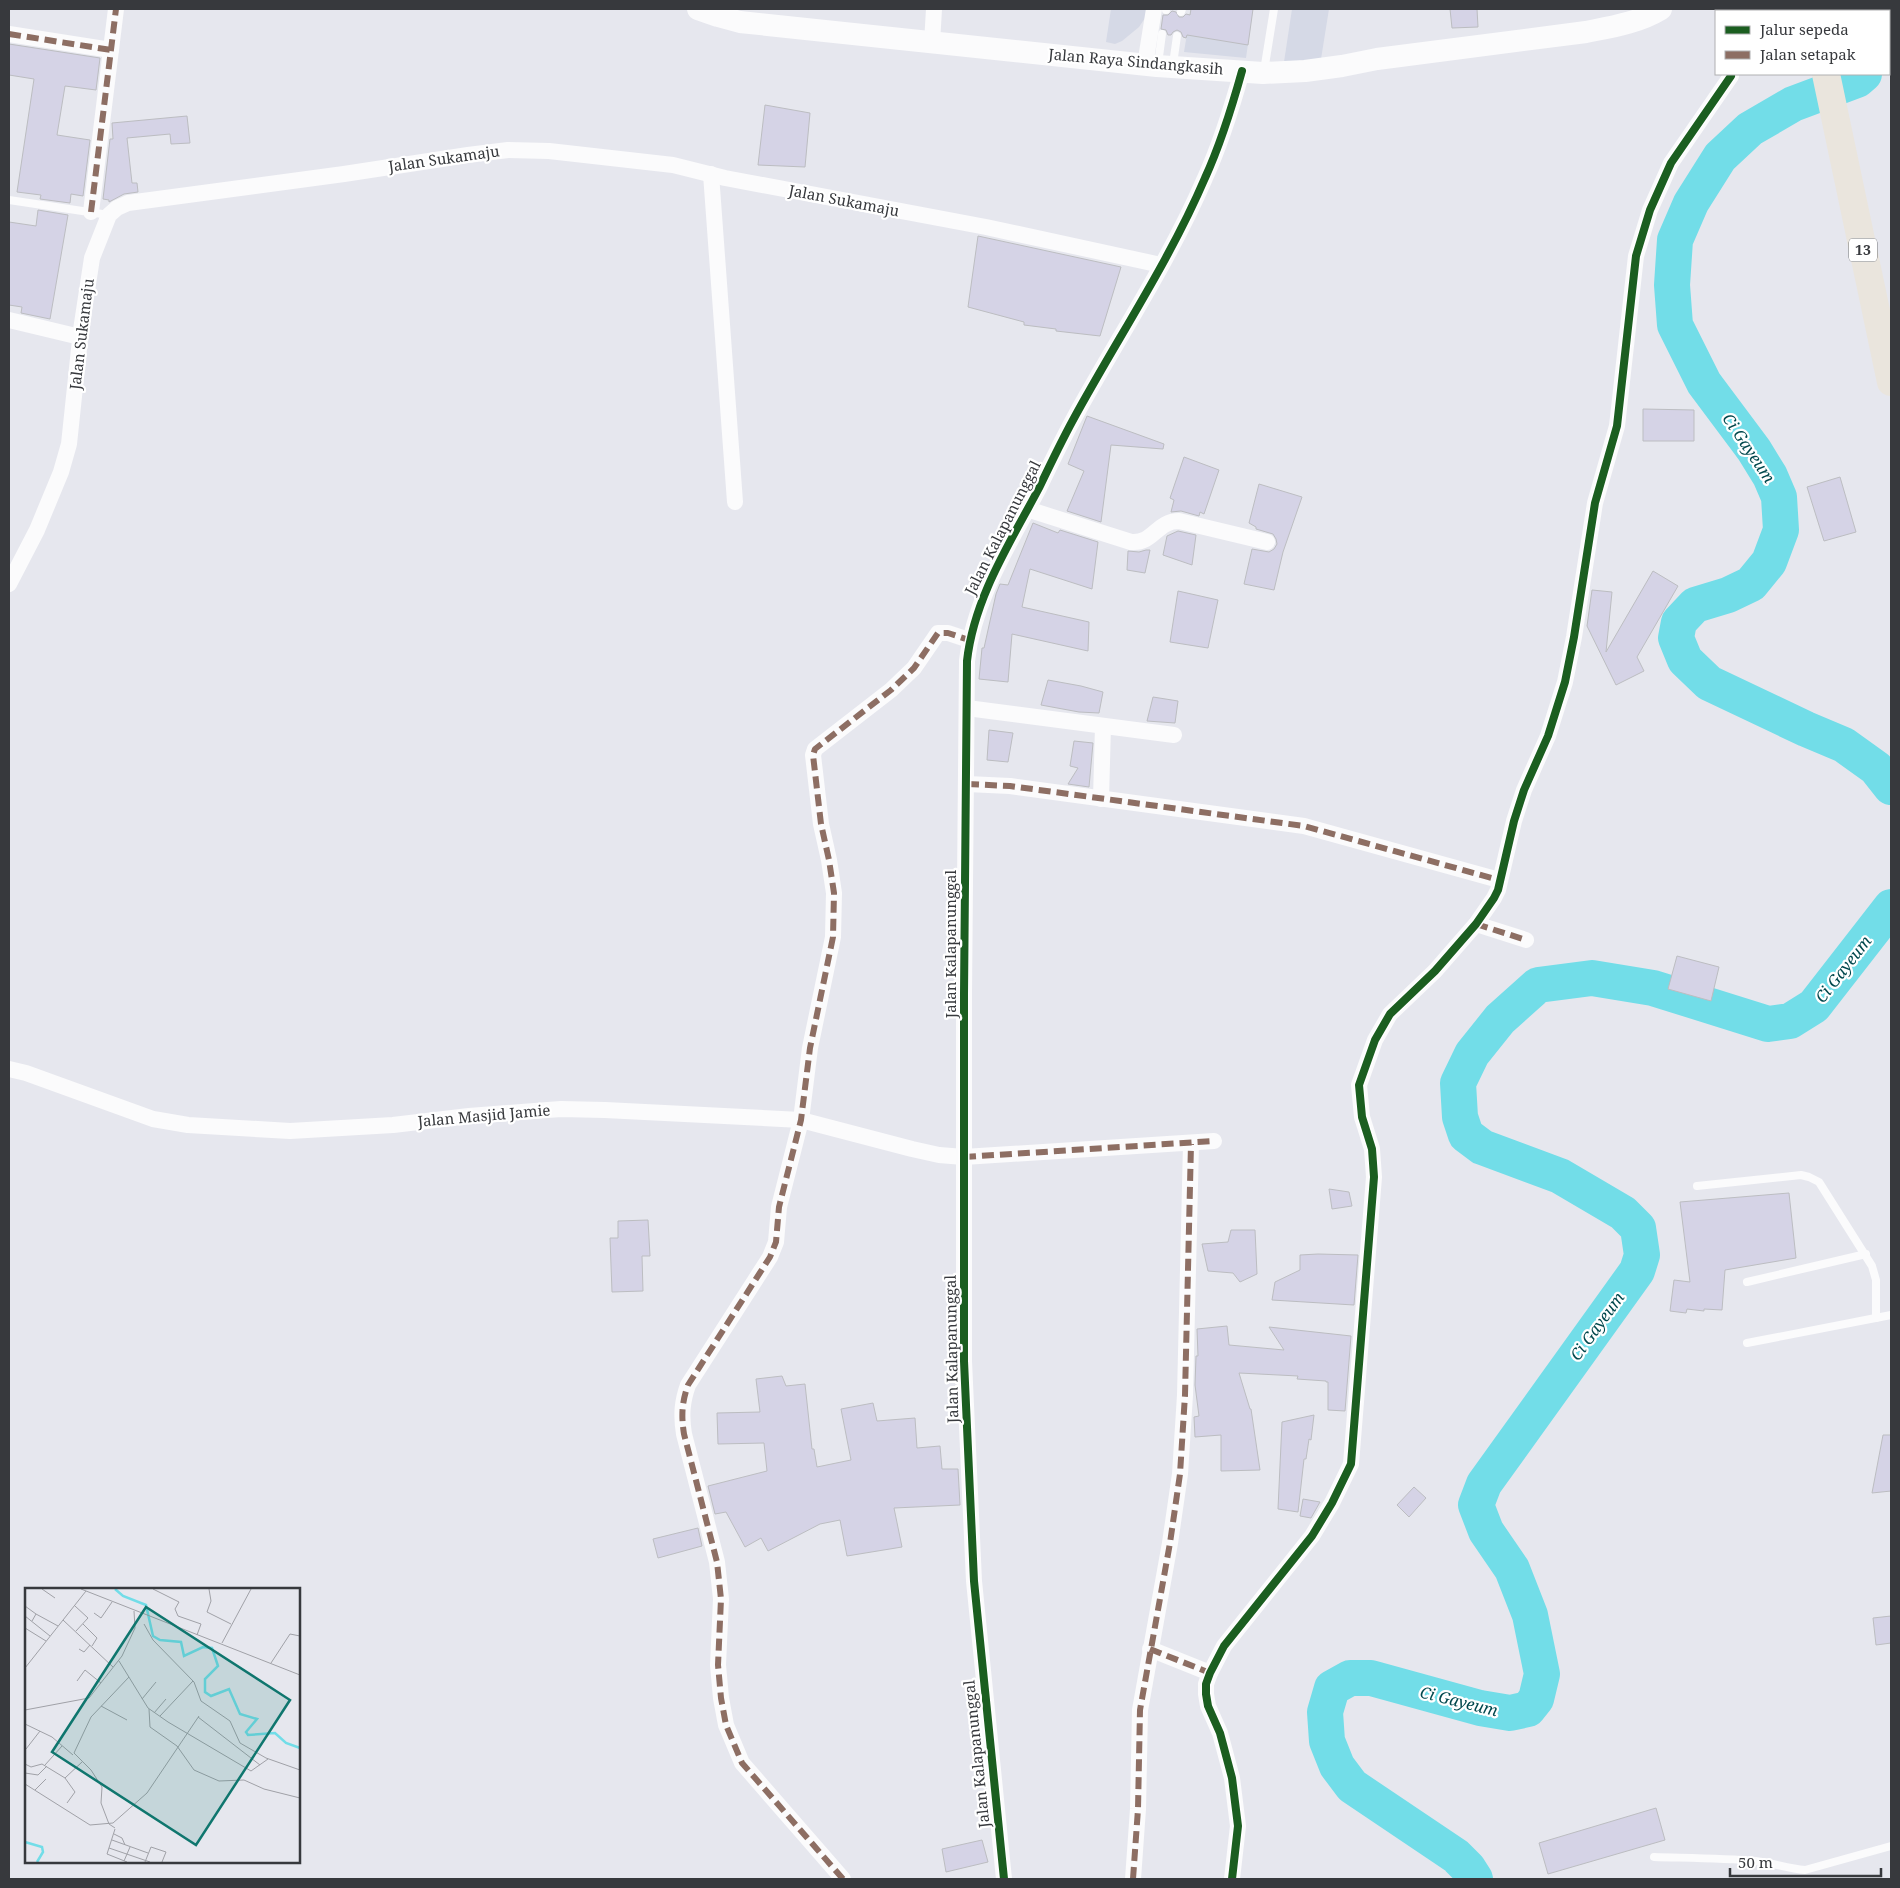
<svg xmlns="http://www.w3.org/2000/svg" width="1900" height="1888" font-family="'Noto Serif',serif">
<style>
.built{fill:#d5d9e6}
.lines{fill:none;stroke-linecap:round;stroke-linejoin:round}
.river{stroke:#72dde8;stroke-width:36}
.building{fill:#d5d3e6;stroke:#bcbdc1}
.lane{stroke:#fbfbfc;stroke-width:8}
.street{stroke:#fbfbfc;stroke-width:16}
.secondary{stroke:#fbfbfc;stroke-width:22}
.highway{stroke:#eae5dd;stroke-width:28}
.quiet{stroke:#8d6e63;stroke-width:6;stroke-dasharray:12 6;stroke-linecap:butt}
.cycleway-casing{stroke:#fff;stroke-width:11}
.cycleway{stroke:#1b5e20;stroke-width:8}
.labels{text-anchor:middle;stroke-width:4.5;stroke-linejoin:round;paint-order:stroke}
.shield{fill:#fff;stroke:#737477;stroke-width:1}
.shield-label{font-size:14px;font-weight:bold;fill:#37393d}
.street-label{font-size:15px;fill:#37393d;stroke:#fff}
.water-label{font-size:16px;font-style:italic;fill:#01484d;stroke:#fff}
.inset-river{fill:none;stroke:#72dde8;stroke-width:2.5}
.inset-road{fill:none;stroke:#a0a1a7;stroke-width:1}
.view{fill:#0f766e;fill-opacity:0.15;stroke:#0f766e;stroke-width:2.5}
.inset-edge{fill:none;stroke:#37393d;stroke-width:2.5}
</style>
<rect width="100%" height="100%" fill="#e6e7ee"/>
<g class="built">
<path d="M1111 9H1151L1139 27 1122 41 1115 44 1106 42Z"/>
<path d="M1191 9H1253L1246 58 1184 52Z"/>
<path d="M1292 9H1329L1321 59 1284 62Z"/>
</g>
<g class="lines">
<g class="river">
<path d="M1889 46 1891 41"/>
<path d="M1864 74 1857 80 1793 104 1750 129 1720 157 1691 203 1675 240 1672 285 1675 325 1704 383 1754 450 1770 476 1779 497 1781 530 1769 562 1751 584 1728 595 1695 605 1679 622 1676 638 1685 660 1709 683 1806 729 1844 745 1876 768 1891 787"/>
<path d="M1475 1879 1468 1868 1456 1856 1352 1786 1337 1766 1327 1741 1325 1712 1332 1688 1350 1678H1371L1480 1708 1510 1713 1528 1709 1536 1699 1542 1674 1530 1615 1512 1569 1486 1531 1476 1505 1484 1484 1637 1271 1642 1255 1638 1228 1623 1213 1560 1176 1482 1147 1466 1135 1460 1117 1458 1083 1472 1054 1500 1019 1538 985 1592 978 1653 988 1768 1024 1790 1021 1814 1006 1891 907"/>
</g>
</g>
<g class="building">
<path d="M1191 9H1253L1248 45 1187 35 1186 38 1183 37 1181 32 1177 30 1173 32 1171 35H1168L1166 30 1161 29 1163 15H1168L1172 11 1176 12 1179 17H1183L1186 14 1190 15Z"/>
<path d="M1450 9H1477L1478 27 1452 28Z"/>
<path d="M9 44 100 58 96 90 65 86 57 135 90 140 83 196 71 194 70 203 40 199 41 195 17 192 34 79 9 75Z"/>
<path d="M765 105 810 113 805 167 758 165Z"/>
<path d="M187 116 190 143 171 144 170 134 127 138 132 183H137L138 192 124 194 109 202V200L103 199 110 139H113L112 123Z"/>
<path d="M38 210 68 215 50 319 21 313 22 307 9 305V222L36 226Z"/>
<path d="M978 236 1121 267 1100 336 1056 331V329L1024 325V322L968 307Z"/>
<path d="M1643 409 1694 410V441H1643Z"/>
<path d="M1087 416 1164 444 1163 449 1111 445 1101 522 1067 511 1084 471 1068 464Z"/>
<path d="M1184 457 1219 470 1204 514 1200 512 1199 516 1181 511 1171 512 1174 500 1170 498Z"/>
<path d="M1840 477 1856 532 1824 541 1807 487Z"/>
<path d="M1259 484 1302 497 1283 552 1274 590 1244 584 1252 549 1269 552 1274 549 1277 544 1276 539 1273 534 1256 529V527L1249 523Z"/>
<path d="M1033 523 1058 533 1060 530 1098 542 1092 589 1030 569 1022 607 1089 622 1088 651 1012 634 1008 682 979 679 982 648H984L996 594 1000 584 1008 585Z"/>
<path d="M1178 531 1196 535 1192 565 1163 555 1167 536Z"/>
<path d="M1146 550H1150L1145 573 1127 570 1128 551 1139 552Z"/>
<path d="M1653 571 1678 586 1637 657 1644 671 1616 685 1587 626 1592 590 1612 592 1606 652Z"/>
<path d="M1178 591 1218 600 1208 648 1170 642Z"/>
<path d="M1048 680 1081 686 1103 692 1099 713 1079 712 1041 705Z"/>
<path d="M1153 697 1178 701 1175 723 1147 721Z"/>
<path d="M989 730 1013 733 1008 762 987 760Z"/>
<path d="M1074 741 1093 743 1089 787 1068 784 1078 768 1070 766Z"/>
<path d="M1677 956 1719 967 1711 1001 1668 989Z"/>
<path d="M1329 1189 1349 1192 1352 1206 1332 1209Z"/>
<path d="M1789 1193 1796 1258 1725 1270 1722 1310 1704 1309V1311L1687 1309 1686 1313 1670 1311 1674 1280 1690 1282 1680 1202Z"/>
<path d="M648 1220 650 1256H642L643 1291 612 1292 610 1238H618V1221Z"/>
<path d="M1231 1230H1255L1257 1274 1240 1282 1233 1273 1208 1271 1202 1244 1228 1242Z"/>
<path d="M1318 1254 1358 1255 1354 1305 1272 1300 1275 1282 1300 1270V1255Z"/>
<path d="M1227 1326 1229 1345 1284 1350 1269 1327 1351 1336 1345 1411 1328 1410V1382H1326V1381L1297 1379 1298 1376 1239 1373 1250 1409H1251L1260 1470 1221 1471V1435L1195 1437 1194 1417 1199 1416 1195 1385 1196 1356H1198L1197 1329Z"/>
<path d="M782 1376 786 1386 805 1384 812 1449H814L817 1467 851 1460 841 1409 873 1403 877 1421 915 1418 917 1448 940 1446 942 1469H958L960 1505 894 1508 902 1547 847 1556 840 1520 820 1524 768 1551 761 1538 745 1547 726 1512 715 1514 708 1486 767 1471 764 1443 718 1444 717 1413 760 1412 756 1379Z"/>
<path d="M1314 1415 1311 1440 1309 1439 1306 1459H1304L1298 1512 1278 1509 1282 1422Z"/>
<path d="M1883 1435H1891V1491L1872 1493Z"/>
<path d="M1414 1487 1426 1498 1409 1517 1397 1505Z"/>
<path d="M1303 1499 1320 1502 1311 1518 1300 1516Z"/>
<path d="M698 1528 702 1546 658 1558 653 1539Z"/>
<path d="M1891 1616V1643L1876 1645 1873 1618Z"/>
<path d="M1656 1808 1665 1840 1548 1874 1539 1843Z"/>
<path d="M982 1840 988 1862 946 1872 942 1849Z"/>
</g>
<g class="lines">
<g class="lane">
<path d="M1166 10V9"/>
<path d="M1181 12 1182 9"/>
<path d="M1158 64 1162 34"/>
<path d="M1173 64 1177 36"/>
<path d="M1264 71 1274 9"/>
<path d="M9 200 109 215"/>
<path d="M1697 1186 1801 1175 1809 1177 1819 1182 1872 1266 1876 1280V1318"/>
<path d="M1747 1282 1866 1254"/>
<path d="M1747 1343 1891 1315"/>
<path d="M1654 1857C1688 1858 1722 1858 1756 1861 1773 1863 1789 1869 1805 1870L1891 1846"/>
</g>
<g class="street">
<path d="M9 34 111 50"/>
<path d="M932 43 934 9"/>
<path d="M1145 65 1154 9"/>
<path d="M711 174 735 502"/>
<path d="M91 212 116 9"/>
<path d="M9 320 80 337"/>
<path d="M1027 509 1131 542C1154 544 1156 521 1179 521L1267 542"/>
<path d="M9 584 37 530 61 472 69 444 81 330 92 258 109 215 117 208 128 203 344 174 468 155 508 150 549 151 673 165 725 178 986 227 1161 265"/>
<path d="M967 708 1174 735"/>
<path d="M967 784 1010 786 1304 826 1499 880"/>
<path d="M1101 799 1103 726"/>
<path d="M1476 924 1526 940"/>
<path d="M9 1069 26 1073 153 1119 188 1125 290 1131 393 1125 469 1116 561 1109 605 1110 801 1120 912 1149 939 1155 964 1157 1214 1141"/>
<path d="M1150 1649 1210 1673"/>
<path d="M843 1879 742 1763 726 1725 721 1698 718 1665 721 1599 717 1562 684 1434C681 1415 682 1402 688 1385L770 1257 776 1242 779 1207 801 1120 810 1048 833 937 834 893 829 860 821 824 813 755 815 749 891 690 914 668 938 633H948L969 640"/>
<path d="M1004 1879 974 1581 964 1361V994L967 661C974 598 1010 543 1039 488 1050 465 1061 442 1073 420 1117 339 1169 262 1205 178 1221 143 1232 107 1242 71"/>
<path d="M1133 1879 1138 1809 1140 1710 1170 1543 1180 1474 1185 1395 1191 1144"/>
<path d="M1232 1879 1238 1826 1232 1778 1220 1733 1208 1706 1206 1694V1684L1210 1673 1224 1646 1312 1536 1332 1503 1351 1464 1374 1177 1372 1149 1362 1117 1359 1085 1375 1040 1390 1014 1435 971 1476 924 1494 898 1498 890 1514 821 1524 790 1548 736 1565 682 1574 637 1595 503 1617 426 1636 256 1650 210 1671 163 1731 76"/>
</g>
<path class="secondary" d="M698 9 718 16 740 22 1157 66 1263 73 1305 71 1342 66 1377 59 1586 32C1611 27 1638 23 1661 9"/>
<g class="highway">
<path d="M1813 9 1814 11"/>
<path d="M1826 74 1891 382"/>
</g>
<g class="quiet">
<path d="M9 34 111 50"/>
<path d="M91 212 116 9"/>
<path d="M967 784 1010 786 1304 826 1499 880"/>
<path d="M1476 924 1526 940"/>
<path d="M964 1157 1214 1141"/>
<path d="M1150 1649 1210 1673"/>
<path d="M843 1879 742 1763 726 1725 721 1698 718 1665 721 1599 717 1562 684 1434C681 1415 682 1402 688 1385L770 1257 776 1242 779 1207 801 1120 810 1048 833 937 834 893 829 860 821 824 813 755 815 749 891 690 914 668 938 633H948L969 640"/>
<path d="M1133 1879 1138 1809 1140 1710 1170 1543 1180 1474 1185 1395 1191 1144"/>
</g>
<g class="cycleway-casing">
<g id="cycleway">
<path d="M1004 1879 974 1581 964 1361V994L967 661C974 598 1010 543 1039 488 1050 465 1061 442 1073 420 1117 339 1169 262 1205 178 1221 143 1232 107 1242 71"/>
<path d="M1232 1879 1238 1826 1232 1778 1220 1733 1208 1706 1206 1694V1684L1210 1673 1224 1646 1312 1536 1332 1503 1351 1464 1374 1177 1372 1149 1362 1117 1359 1085 1375 1040 1390 1014 1435 971 1476 924 1494 898 1498 890 1514 821 1524 790 1548 736 1565 682 1574 637 1595 503 1617 426 1636 256 1650 210 1671 163 1731 76"/>
</g>
</g>
<use href="#cycleway" class="cycleway"/>
</g>
<g class="labels">
<rect class="shield" x="1849" y="238.5" width="28" height="23" rx="4"/>
<g class="shield-label">
<text x="1863" y="255">13</text>
</g>
<g class="street-label">
<text transform="translate(1136 62) rotate(5)" y="5">Jalan Raya Sindangkasih</text>
<text transform="translate(444 159) rotate(-8)" y="5">Jalan Sukamaju</text>
<text transform="translate(844 201) rotate(11)" y="5">Jalan Sukamaju</text>
<text transform="translate(82 334) rotate(-83)" y="5">Jalan Sukamaju</text>
<text transform="translate(1003 528) rotate(-63)" y="5">Jalan Kalapanunggal</text>
<text transform="translate(951 944) rotate(-90)" y="5">Jalan Kalapanunggal</text>
<text transform="translate(484 1116) rotate(-5)" y="5">Jalan Masjid Jamie</text>
<text transform="translate(952 1349) rotate(-91)" y="5">Jalan Kalapanunggal</text>
<text transform="translate(977 1754) rotate(-96)" y="5">Jalan Kalapanunggal</text>
</g>
<g class="water-label">
<text transform="translate(1749 448) rotate(56)" y="6">Ci Gayeum</text>
<text transform="translate(1843 969) rotate(-52)" y="6">Ci Gayeum</text>
<text transform="translate(1597 1326) rotate(-54)" y="6">Ci Gayeum</text>
<text transform="translate(1459 1701) rotate(14)" y="6">Ci Gayeum</text>
</g>
</g>
<g transform="translate(25 1588)">
<rect width="275" height="275" fill="#e6e7ee"/>
<path class="inset-river" d="M90 1 98 8 121 17 128 48 135 52 156 54 159 68 178 59 187 60 193 78 180 91V104L186 108 204 101 215 126 232 131 221 144 223 147 250 145 261 155 275 160M0 254 17 259 18 264 12 274"/>
<path class="inset-road" d="M17 1 30 10M56 1 275 87M128 1 154 14 150 21 153 28 176 36 172 47M184 1 186 13 182 24 206 36M0 18 11 26 7 33M50 18 63 30 51 43M69 25 76 30 87 14M11 26 33 38M0 28 25 48M38 32 88 79M58 36 72 50 67 58M119 36 128 52 169 94 176 113 205 133 215 155 241 170 275 182M0 40 21 53M197 55 226 1M54 61 59 64 65 57M94 73 123 120 143 134 226 183 243 171M246 75 265 46 275 48M0 80 61 3M52 93 60 82 76 95M117 111 131 94M76 118 102 132M124 121 125 139 152 158 169 182 194 193 219 192 239 201 275 210M0 122 64 110 97 68 110 40 109 23M129 125 141 111M135 128 168 93M173 129 235 177M0 136 27 149 48 167M1 161 15 143M0 176 6 179 17 176 40 190 50 204 42 215M20 177 37 158M0 185 13 187 22 178M40 190 57 174M0 196 65 237 88 235 122 205 174 128M10 202 21 191M90 240 84 236 76 215 77 199 66 182 49 165 66 129 104 89M90 241 82 266 102 274M89 246 97 250 100 257M87 252 123 265M84 260 125 274M99 273 105 259M120 274 126 259 141 264 137 274"/>
<path class="view" d="M121 19 265 112 171 257 27 164Z"/>
<rect width="275" height="275" class="inset-edge"/>
</g>
<rect width="1900" height="1888" fill="none" stroke="#37393d" stroke-width="20"/>
<rect x="1715" y="10" width="175" height="65" fill="#ffffff" stroke="#afb0b1"/>
<rect x="1725" y="26" width="25" height="8" fill="#1b5e20" stroke="#afb0b1"/>
<text x="1760" y="35" font-size="15" fill="#37393d">Jalur sepeda</text>
<rect x="1725" y="51" width="25" height="8" fill="#8d6e63" stroke="#afb0b1"/>
<text x="1760" y="60" font-size="15" fill="#37393d">Jalan setapak</text>
<path d="M1730 1868v8h151v-8" fill="none" stroke="#37393d" stroke-width="2.5"/>
<text x="1738" y="1868" font-size="15" fill="#37393d" stroke="#ffffff" stroke-width="4" paint-order="stroke">50 m</text>
</svg>
